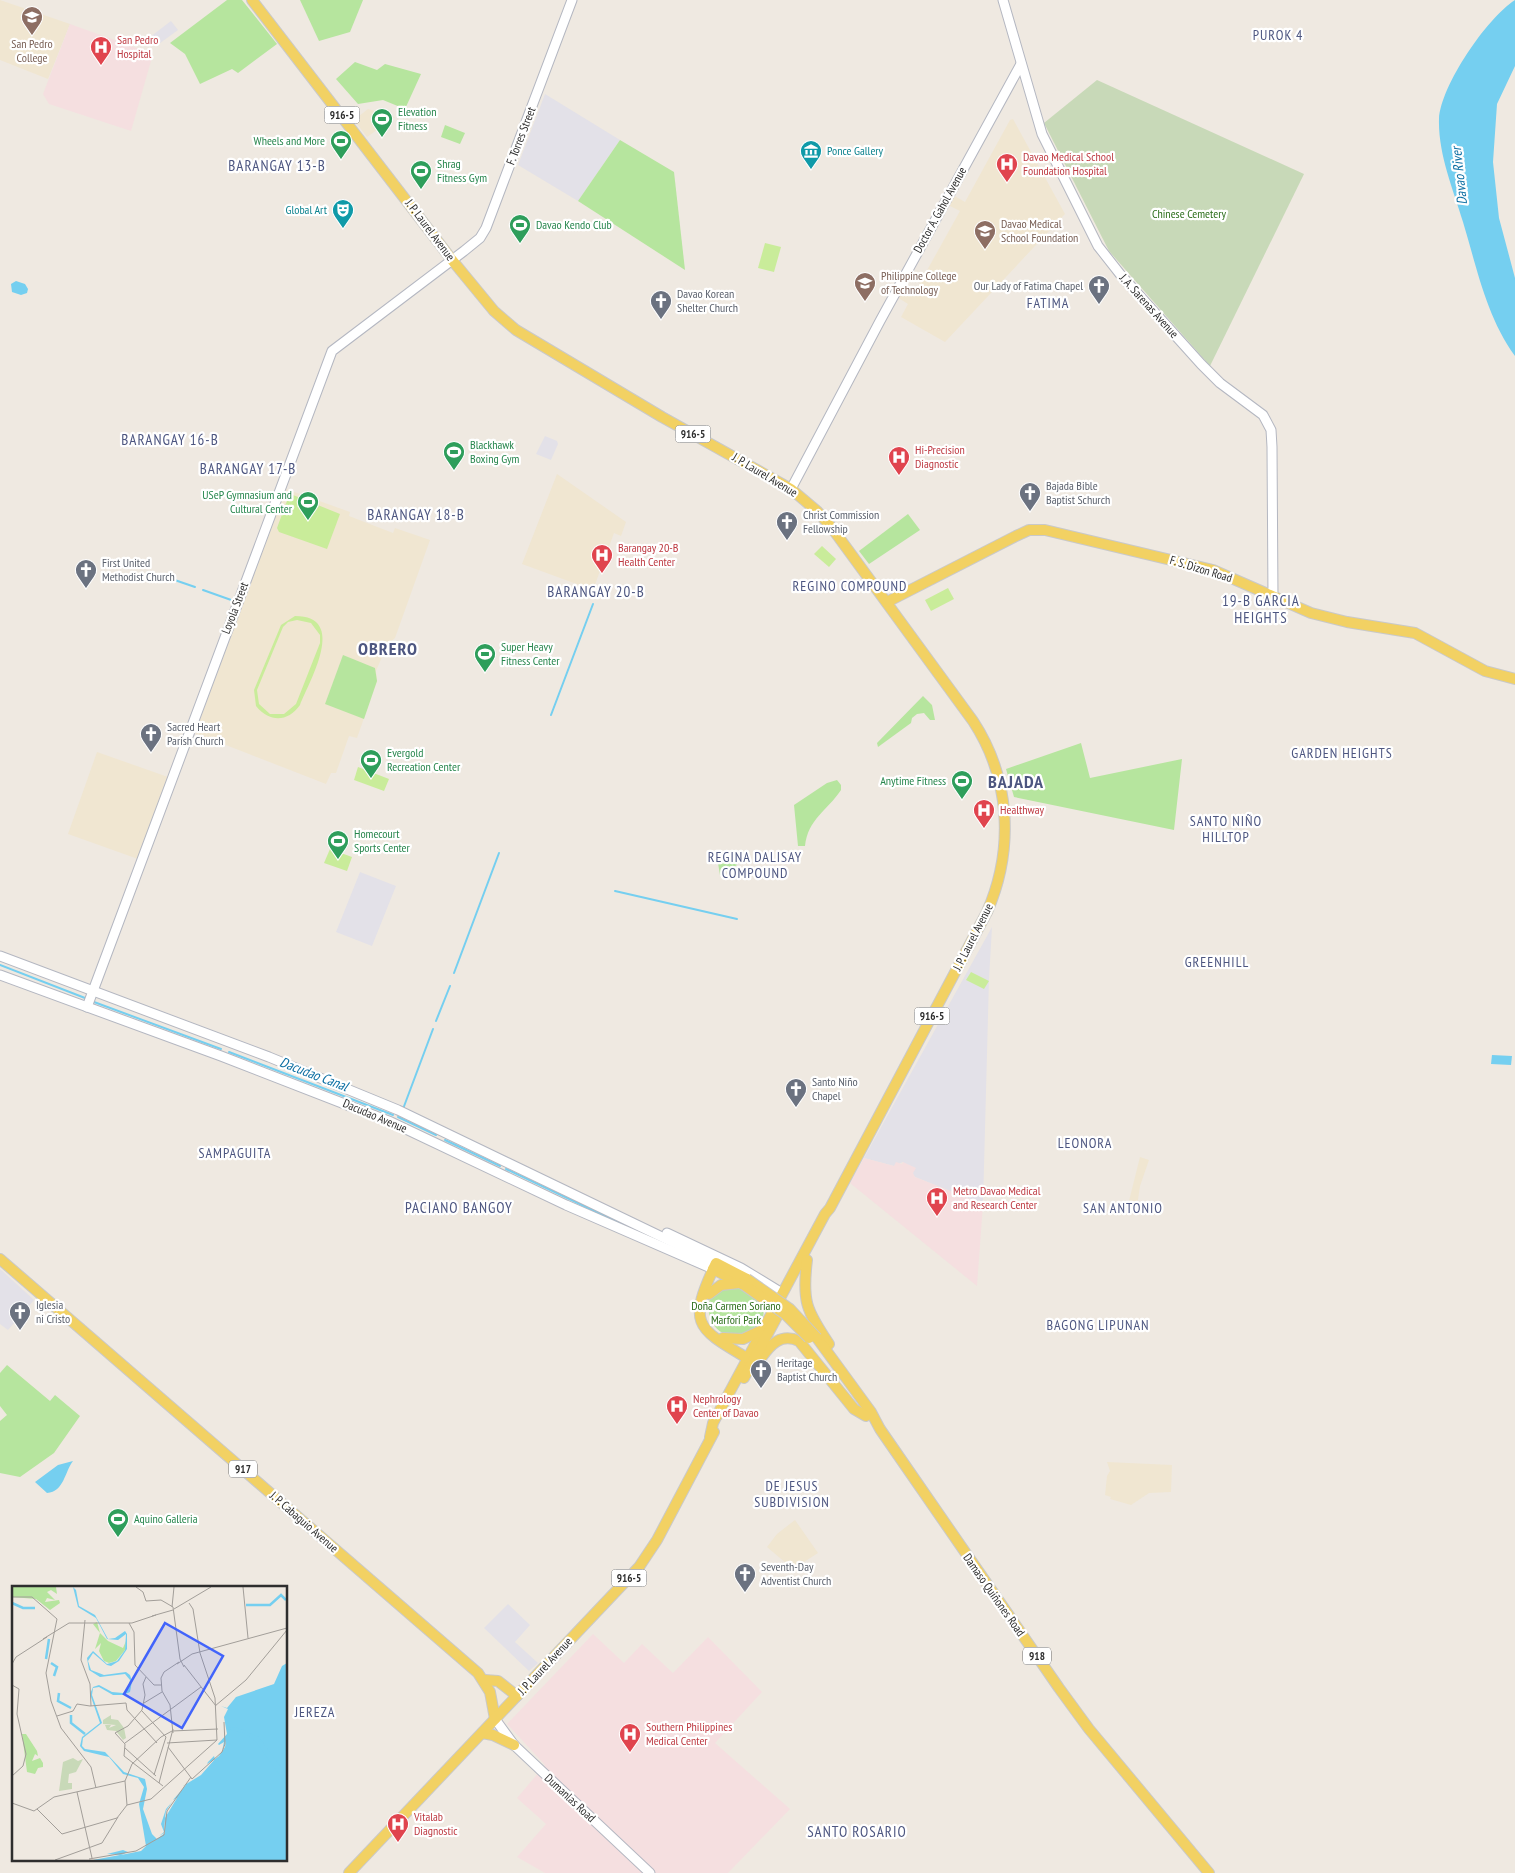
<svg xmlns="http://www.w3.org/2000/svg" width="1515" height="1873" font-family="'PT Sans Narrow',sans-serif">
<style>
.industrial{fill:#e3e1e8}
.education{fill:#f0e6d1}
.medical{fill:#f5dfe0}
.green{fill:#b6e59e}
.cemetery{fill:#c8d9b8}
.pitch{fill:#c9ec9a;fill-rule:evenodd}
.water{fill:#75cff0}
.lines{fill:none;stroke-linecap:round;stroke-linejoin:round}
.stream{stroke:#75cff0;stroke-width:2}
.secondary-casing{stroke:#b4b7c1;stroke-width:11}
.primary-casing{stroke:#c9c9c9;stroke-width:12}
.secondary{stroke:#fff;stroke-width:9}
.primary{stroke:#f2d163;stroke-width:10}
.primary-bridge-casing{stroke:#c9c9c9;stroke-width:12;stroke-linecap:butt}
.primary-bridge{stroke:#f2d163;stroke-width:10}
.labels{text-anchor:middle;stroke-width:4.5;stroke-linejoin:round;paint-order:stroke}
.shield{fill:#fff;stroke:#6d6d6d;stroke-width:1}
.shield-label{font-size:11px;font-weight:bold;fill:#2e2e2e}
.health-label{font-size:12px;fill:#be3a42;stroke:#fff;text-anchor:start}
.education-label{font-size:12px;fill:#785e54;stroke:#fff;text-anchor:start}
.leisure-label{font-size:12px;fill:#27864d;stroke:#fff;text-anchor:start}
.street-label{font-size:12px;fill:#2e2e2e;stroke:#fff}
.culture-label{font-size:12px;fill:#0d838f;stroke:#fff;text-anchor:start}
.park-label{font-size:12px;fill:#2c6e1b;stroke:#fff}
.worship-label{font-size:12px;fill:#5b616d;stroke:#fff;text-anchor:start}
.neighbourhood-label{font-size:14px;letter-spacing:1px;fill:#4d5680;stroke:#fff}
.water-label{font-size:14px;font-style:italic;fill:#0d6fa3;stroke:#fff}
.quarter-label{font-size:15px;letter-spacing:1px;fill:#4d5680;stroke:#fff}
.district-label{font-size:18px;font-weight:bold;letter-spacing:1px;fill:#4d5680;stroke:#fff}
.inset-river{fill:none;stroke:#75cff0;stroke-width:2.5}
.inset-road{fill:none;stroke:#a29e99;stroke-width:1}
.view{fill:#4264fb;fill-opacity:0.15;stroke:#4264fb;stroke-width:2.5}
.inset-edge{fill:none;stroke:#2e2e2e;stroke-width:2.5}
</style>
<rect width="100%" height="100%" fill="#efe9e1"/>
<g class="industrial">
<path d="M171 21 178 30 156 46 145 41Z"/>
<path d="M545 94 620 140 578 201 518 165Z"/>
<path d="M545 436 557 441 558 444 551 460 536 454Z"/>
<path d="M360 872 396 886 372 946 336 932Z"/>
<path d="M992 927 989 979 983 1204 915 1177 903 1162 894 1166 864 1158Z"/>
<path d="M0 1269 34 1300 8 1330 0 1324Z"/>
<path d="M508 1604 530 1625 515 1642 538 1663 529 1671 484 1628Z"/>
</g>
<g class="education">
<path d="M0 0 70 24 48 79 0 60Z"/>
<path d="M368 109 395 117 367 137 354 120Z"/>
<path d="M1013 119 1065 214 945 342 901 317 908 304 897 297 903 286 915 292 960 211 948 205 953 195 965 202 1010 120Z"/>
<path d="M557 474 626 522 621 536 614 533 593 590 522 564Z"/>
<path d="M286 489 350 512 349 516 393 533 395 528 430 540 395 638 387 645 376 671 377 681 357 738 349 736 336 773H331L326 784 195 733Z"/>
<path d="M97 752 168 777 138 859 68 834Z"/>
<path d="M1140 1157 1149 1160 1140 1186 1137 1206 1128 1205Z"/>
<path d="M1107 1462 1172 1465 1171 1492 1149 1493 1131 1505 1110 1499 1111 1497 1105 1495 1107 1476 1110 1471Z"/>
<path d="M795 1520 818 1553 793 1569 767 1547 777 1534Z"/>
</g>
<g class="medical">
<path d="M70 24 153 54 131 131 49 104 43 94Z"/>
<path d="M864 1158 894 1166 896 1162 902 1164 903 1162 916 1168 913 1173 915 1177 983 1204 977 1286 850 1183Z"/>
<path d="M593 1634 624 1663 642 1644 673 1673 708 1637 762 1692 715 1743 790 1809 728 1873H545L517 1857 546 1824 517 1798 545 1765 507 1724Z"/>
</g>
<g class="green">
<path d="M227 0H242L277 44 238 73 232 69 200 84 185 54 170 43Z"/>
<path d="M300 0H363L350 32 319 41Z"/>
<path d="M355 62 377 70 385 64 421 74 405 109 383 100 358 104 336 79Z"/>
<path d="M445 125 465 133 460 144 441 137Z"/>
<path d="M620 140 674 172 685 270 578 201Z"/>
<path d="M908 514 920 530 869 564 859 551Z"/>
<path d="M343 655 375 668 377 681 364 719 325 704Z"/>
<path d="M923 696 932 705 935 720H930L924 713 917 714 912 718 911 723 878 747 877 743Z"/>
<path d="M1081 743 1090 778 1182 759 1174 830 1014 797 1006 769Z"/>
<path d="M837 780 841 785V790C827 811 808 819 805 846H798L794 805 827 783Z"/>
<path d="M729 853 737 865 720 875 717 857Z"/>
<path d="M736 1288 742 1289 763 1304C765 1313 763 1319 758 1326 752 1333 746 1334 738 1334 733 1334 727 1335 723 1333 707 1326 702 1296 720 1289 724 1287 731 1288 736 1288Z"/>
<path d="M7 1365 50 1401 55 1395 80 1416 54 1453 20 1477 0 1473V1421L7 1415 0 1406V1373Z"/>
</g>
<path class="cemetery" d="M1097 80 1304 174 1210 366 1109 251 1044 123Z"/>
<g class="pitch">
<path d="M765 243 781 247 774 272 758 268Z"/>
<path d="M293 495 340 514 327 549 279 532 277 528 288 498Z"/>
<path d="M822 546 836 559 829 567 814 554Z"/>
<path d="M948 588 954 599 931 611 925 600Z"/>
<path d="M295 616C348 616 310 680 300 705 288 722 270 723 256 706L254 690 281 625ZM297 620 311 623 320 635V643L296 704 284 714H270L259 704 257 690 283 627 288 622Z"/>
<path d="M358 767 389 779 384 791 354 780Z"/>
<path d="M330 849 352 857 347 871 324 863Z"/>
<path d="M971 972 989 981 984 989 966 980Z"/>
</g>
<g class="water">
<path d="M1515 0V66L1497 104 1493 162 1499 218 1515 278V356C1486 316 1477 268 1463 222 1453 189 1438 154 1439 119 1441 85 1487 18 1515 0Z"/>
<path d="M16 281 25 284 28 289 27 293 21 295 12 292 11 284Z"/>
<path d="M1492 1055 1512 1056 1511 1065 1491 1064Z"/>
<path d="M73 1461C65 1471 64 1492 47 1493L35 1482 58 1465Z"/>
</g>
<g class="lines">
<g class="stream">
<path d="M163 576 195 587"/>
<path d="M203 590 234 601"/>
<path d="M551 715 593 604"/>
<path d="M615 891 737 919"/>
<path d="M0 965 85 998"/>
<path d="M454 973 499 853"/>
<path d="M94 1002 221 1049"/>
<path d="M436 1021 450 986"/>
<path d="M229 1052 393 1115"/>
<path d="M403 1109 433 1029"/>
<path d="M398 1117 436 1135"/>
<path d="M445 1140 500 1166"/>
<path d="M506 1169 645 1235"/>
</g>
<g class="secondary-casing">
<g id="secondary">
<path d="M1003 0 1042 134 1098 246 1120 274 1201 364 1220 383 1263 415 1271 430 1272 447 1273 598"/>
<path d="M791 489 880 321 1021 64"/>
<path d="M0 956 269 1057 398 1110 716 1263"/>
<path d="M0 975 221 1056 391 1122 566 1205 713 1269"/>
<path d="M87 1007 332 351 464 251 480 238 486 228 572 0"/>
<path d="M667 1233 741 1268 782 1293"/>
<path d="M495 1719 514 1745 650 1873"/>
</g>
</g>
<g class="primary-casing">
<g id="primary">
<path d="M252 0 452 260 494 311 516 330 662 417 791 489 817 511 832 528 973 721C1011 779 1014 850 987 912L830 1208 825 1214 713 1423 710 1437"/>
<path d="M887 602 1016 536 1029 530H1045L1213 570 1311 613 1347 622 1415 633 1485 671 1515 679"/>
<path d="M0 1259 478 1673 490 1692 495 1719"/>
<path d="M807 1260C802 1301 806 1310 829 1344"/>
<path d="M713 1269 744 1285"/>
<path d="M747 1279 716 1263C686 1326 697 1328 752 1361"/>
<path d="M709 1294 721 1285 739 1283"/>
<path d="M723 1338 743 1339 760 1331"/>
<path d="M817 1338 871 1412 880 1429 1059 1688 1089 1729 1209 1873"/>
<path d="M761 1358C771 1344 781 1333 799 1341L854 1409 866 1416"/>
<path d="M744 1378 779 1313"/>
<path d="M485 1680 498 1681 517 1696"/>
<path d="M482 1733 493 1735 514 1745"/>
<path d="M349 1873 639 1567 657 1540 714 1432"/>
</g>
</g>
<use href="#secondary" class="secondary"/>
<use href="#primary" class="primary"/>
<g class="primary-bridge-casing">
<g id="primary-bridge">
<path d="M747 1279 790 1309 817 1338"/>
<path d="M744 1285 785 1314 809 1338"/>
</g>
</g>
<use href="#primary-bridge" class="primary-bridge"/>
</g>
<defs>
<g id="university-pin" transform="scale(1.125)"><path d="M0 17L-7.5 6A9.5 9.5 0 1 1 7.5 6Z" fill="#8d6e63" stroke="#fff"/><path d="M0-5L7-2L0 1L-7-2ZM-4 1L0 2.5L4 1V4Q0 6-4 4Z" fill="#fff"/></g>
<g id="hospital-pin" transform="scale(1.125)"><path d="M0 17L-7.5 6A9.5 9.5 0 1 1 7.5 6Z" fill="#e0444e" stroke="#fff"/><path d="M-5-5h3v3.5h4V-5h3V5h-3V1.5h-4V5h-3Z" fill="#fff"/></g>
<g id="stadium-pin" transform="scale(1.125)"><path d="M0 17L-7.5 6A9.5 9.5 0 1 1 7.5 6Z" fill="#2e9e5b" stroke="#fff"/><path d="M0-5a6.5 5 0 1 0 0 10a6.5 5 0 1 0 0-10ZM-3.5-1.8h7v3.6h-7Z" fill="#fff"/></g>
<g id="museum-pin" transform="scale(1.125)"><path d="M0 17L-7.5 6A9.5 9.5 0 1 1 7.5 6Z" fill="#0f9aa8" stroke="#fff"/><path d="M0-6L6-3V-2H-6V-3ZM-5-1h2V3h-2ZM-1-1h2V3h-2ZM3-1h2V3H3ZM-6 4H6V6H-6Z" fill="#fff"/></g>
<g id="theatre-pin" transform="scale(1.125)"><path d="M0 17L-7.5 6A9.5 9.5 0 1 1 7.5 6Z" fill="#0f9aa8" stroke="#fff"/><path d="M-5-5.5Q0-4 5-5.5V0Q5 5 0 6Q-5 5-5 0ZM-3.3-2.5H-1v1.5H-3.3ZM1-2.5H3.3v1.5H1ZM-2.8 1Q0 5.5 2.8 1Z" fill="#fff"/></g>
<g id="church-pin" transform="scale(1.125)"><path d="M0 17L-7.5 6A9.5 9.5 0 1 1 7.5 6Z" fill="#6b7280" stroke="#fff"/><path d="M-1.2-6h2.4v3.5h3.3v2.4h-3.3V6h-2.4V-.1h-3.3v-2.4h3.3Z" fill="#fff"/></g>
</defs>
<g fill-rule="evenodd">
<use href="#university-pin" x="32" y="17"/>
<use href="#hospital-pin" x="101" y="47"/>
<use href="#stadium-pin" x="382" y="119"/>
<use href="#stadium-pin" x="341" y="141"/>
<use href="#museum-pin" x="811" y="151"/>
<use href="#hospital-pin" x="1007" y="164"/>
<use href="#stadium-pin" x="421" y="171"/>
<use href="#theatre-pin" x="343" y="210"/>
<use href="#stadium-pin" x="520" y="225"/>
<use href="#university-pin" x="985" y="231"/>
<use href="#university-pin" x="865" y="283"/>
<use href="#church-pin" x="1099" y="286"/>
<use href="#church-pin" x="661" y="301"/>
<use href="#stadium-pin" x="454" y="452"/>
<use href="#hospital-pin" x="899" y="457"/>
<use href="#church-pin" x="1030" y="493"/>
<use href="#stadium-pin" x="308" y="502"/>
<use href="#church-pin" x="787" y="522"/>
<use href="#hospital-pin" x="602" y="555"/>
<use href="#church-pin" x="86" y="570"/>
<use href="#stadium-pin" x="485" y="654"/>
<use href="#church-pin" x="151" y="734"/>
<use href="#stadium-pin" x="371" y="760"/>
<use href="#stadium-pin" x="962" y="781"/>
<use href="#hospital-pin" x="984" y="810"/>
<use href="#stadium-pin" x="338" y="841"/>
<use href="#church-pin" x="796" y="1089"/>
<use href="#hospital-pin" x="937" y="1198"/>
<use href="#church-pin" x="20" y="1312"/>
<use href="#church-pin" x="761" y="1370"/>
<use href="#hospital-pin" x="677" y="1406"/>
<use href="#stadium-pin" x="118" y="1519"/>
<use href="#church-pin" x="745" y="1574"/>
<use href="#hospital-pin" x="630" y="1734"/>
<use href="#hospital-pin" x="398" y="1824"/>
</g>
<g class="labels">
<g class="shield">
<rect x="324.5" y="106.5" width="35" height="17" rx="4"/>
<rect x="675.5" y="425.5" width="35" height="17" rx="4"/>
<rect x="914.5" y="1007.5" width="35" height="17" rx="4"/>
<rect x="229" y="1460.5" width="28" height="17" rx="4"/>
<rect x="611.5" y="1569.5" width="35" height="17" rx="4"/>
<rect x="1023" y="1647.5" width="28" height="17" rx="4"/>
</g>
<g class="shield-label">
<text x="342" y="119">916-5</text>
<text x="693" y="438">916-5</text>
<text x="932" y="1020">916-5</text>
<text x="243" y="1473">917</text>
<text x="629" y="1582">916-5</text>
<text x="1037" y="1660">918</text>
</g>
<g class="health-label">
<text x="117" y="44">San Pedro<tspan x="117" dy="14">Hospital</tspan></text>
<text x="1023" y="161">Davao Medical School<tspan x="1023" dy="14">Foundation Hospital</tspan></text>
<text x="915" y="454">Hi-Precision<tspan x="915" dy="14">Diagnostic</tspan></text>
<text x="618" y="552">Barangay 20-B<tspan x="618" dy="14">Health Center</tspan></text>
<text x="1000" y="814">Healthway</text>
<text x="953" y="1195">Metro Davao Medical<tspan x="953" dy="14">and Research Center</tspan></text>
<text x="693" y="1403">Nephrology<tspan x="693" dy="14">Center of Davao</tspan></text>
<text x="646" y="1731">Southern Philippines<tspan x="646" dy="14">Medical Center</tspan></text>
<text x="414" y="1821">Vitalab<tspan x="414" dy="14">Diagnostic</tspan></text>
</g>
<g class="education-label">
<text x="32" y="48" text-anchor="middle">San Pedro<tspan x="32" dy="14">College</tspan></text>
<text x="1001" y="228">Davao Medical<tspan x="1001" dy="14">School Foundation</tspan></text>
<text x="881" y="280">Philippine College<tspan x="881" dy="14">of Technology</tspan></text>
</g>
<g class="leisure-label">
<text x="398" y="116">Elevation<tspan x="398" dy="14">Fitness</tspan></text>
<text x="325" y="145" text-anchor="end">Wheels and More</text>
<text x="437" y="168">Shrag<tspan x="437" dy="14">Fitness Gym</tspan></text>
<text x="536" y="229">Davao Kendo Club</text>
<text x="470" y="449">Blackhawk<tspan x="470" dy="14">Boxing Gym</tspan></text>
<text x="292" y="499" text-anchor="end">USeP Gymnasium and<tspan x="292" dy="14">Cultural Center</tspan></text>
<text x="501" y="651">Super Heavy<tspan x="501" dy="14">Fitness Center</tspan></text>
<text x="387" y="757">Evergold<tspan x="387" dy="14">Recreation Center</tspan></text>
<text x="946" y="785" text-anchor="end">Anytime Fitness</text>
<text x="354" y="838">Homecourt<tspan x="354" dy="14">Sports Center</tspan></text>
<text x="134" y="1523">Aquino Galleria</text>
</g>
<g class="street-label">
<text transform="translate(521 136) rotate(-69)" y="4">F. Torres Street</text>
<text transform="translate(940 210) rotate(-61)" y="4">Doctor A. Gahol Avenue</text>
<text transform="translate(430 230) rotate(53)" y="4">J. P. Laurel Avenue</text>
<text transform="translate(1149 306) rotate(48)" y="4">J. A. Sarenas Avenue</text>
<text transform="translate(765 475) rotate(31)" y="4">J. P. Laurel Avenue</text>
<text transform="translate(1201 569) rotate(17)" y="4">F. S. Dizon Road</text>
<text transform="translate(235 608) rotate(-69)" y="4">Loyola Street</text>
<text transform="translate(973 937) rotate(-63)" y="4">J. P. Laurel Avenue</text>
<text transform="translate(375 1116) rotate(23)" y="4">Dacudao Avenue</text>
<text transform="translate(304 1522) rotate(41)" y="4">J. P. Cabaguio Avenue</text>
<text transform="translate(994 1595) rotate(55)" y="4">Damaso Quiñones Road</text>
<text transform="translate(545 1666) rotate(-47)" y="4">J. P. Laurel Avenue</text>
<text transform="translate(570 1798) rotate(43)" y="4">Dumanlas Road</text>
</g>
<g class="culture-label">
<text x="827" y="155">Ponce Gallery</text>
<text x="327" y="214" text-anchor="end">Global Art</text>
</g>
<g class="park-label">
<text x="1189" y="218">Chinese Cemetery</text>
<text x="736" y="1310">Doña Carmen Soriano<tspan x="736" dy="14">Marfori Park</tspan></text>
</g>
<g class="worship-label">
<text x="1083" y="290" text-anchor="end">Our Lady of Fatima Chapel</text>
<text x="677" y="298">Davao Korean<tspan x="677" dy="14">Shelter Church</tspan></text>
<text x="1046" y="490">Bajada Bible<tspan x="1046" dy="14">Baptist Schurch</tspan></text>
<text x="803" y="519">Christ Commission<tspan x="803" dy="14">Fellowship</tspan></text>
<text x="102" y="567">First United<tspan x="102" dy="14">Methodist Church</tspan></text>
<text x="167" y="731">Sacred Heart<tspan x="167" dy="14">Parish Church</tspan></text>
<text x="812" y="1086">Santo Niño<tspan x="812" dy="14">Chapel</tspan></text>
<text x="36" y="1309">Iglesia<tspan x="36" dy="14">ni Cristo</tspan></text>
<text x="777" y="1367">Heritage<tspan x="777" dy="14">Baptist Church</tspan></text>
<text x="761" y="1571">Seventh-Day<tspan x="761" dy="14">Adventist Church</tspan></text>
</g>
<g class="neighbourhood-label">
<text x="1278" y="40">PUROK 4</text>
<text x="1048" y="308">FATIMA</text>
<text x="850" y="591">REGINO COMPOUND</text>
<text x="1342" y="758">GARDEN HEIGHTS</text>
<text x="1226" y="826">SANTO NIÑO<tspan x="1226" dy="16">HILLTOP</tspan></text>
<text x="755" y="862">REGINA DALISAY<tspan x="755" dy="16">COMPOUND</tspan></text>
<text x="1217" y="967">GREENHILL</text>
<text x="1085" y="1148">LEONORA</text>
<text x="235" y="1158">SAMPAGUITA</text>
<text x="1123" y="1213">SAN ANTONIO</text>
<text x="1098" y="1330">BAGONG LIPUNAN</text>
<text x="792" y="1491">DE JESUS<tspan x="792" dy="16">SUBDIVISION</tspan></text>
<text x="315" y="1717">JEREZA</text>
</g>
<g class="water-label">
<text transform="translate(1459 176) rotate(-96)" y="5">Davao River</text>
<text transform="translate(314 1074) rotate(21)" y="5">Dacudao Canal</text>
</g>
<g class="quarter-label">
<text x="277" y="171">BARANGAY 13-B</text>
<text x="170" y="445">BARANGAY 16-B</text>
<text x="248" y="474">BARANGAY 17-B</text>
<text x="416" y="520">BARANGAY 18-B</text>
<text x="596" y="597">BARANGAY 20-B</text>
<text x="1261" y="606">19-B GARCIA<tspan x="1261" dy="17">HEIGHTS</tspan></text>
<text x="459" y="1213">PACIANO BANGOY</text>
<text x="857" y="1837">SANTO ROSARIO</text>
</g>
<g class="district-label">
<text x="388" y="655">OBRERO</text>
<text x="1016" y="788">BAJADA</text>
</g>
</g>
<g transform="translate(12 1586)">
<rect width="275" height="275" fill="#efe9e1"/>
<path d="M0 1H44L45 8 39 4 35 6 43 14 35 12 33 16 47 14 48 17 38 24 24 13 0 11ZM85 36 88 47 96 55 111 62 114 55 113 64 104 75 97 77 92 75 87 65 89 57 83 63 88 47 81 38ZM10 148H14L25 165 26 170 23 168 20 175 28 172 31 177V181L26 182 23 188 15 186Z" fill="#b6e59e"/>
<path d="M99 129V133L106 134 112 142 114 152 111 154 104 145 95 144 93 139H99L97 142 104 139 91 138V134ZM61 172 66 175 71 173 64 186 57 188 56 197H60V203L47 205 51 176Z" fill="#c8d9b8"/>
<path d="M61 1 64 4 67 20 83 29 96 53 103 52 113 45 115 48V63L107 75 99 80 95 79 81 67 76 75 79 84 92 89 114 86 118 89 120 95 118 106 111 109H101L87 101 81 102 80 109 90 137 71 152 70 160 73 163 93 166 112 186 133 193 135 203 131 223 140 248 145 253 153 247V233L152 247 147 250 152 246 149 238 154 223 160 216 154 225 153 232 165 212 161 214 174 199 171 200 189 189 203 173 195 178 196 176 202 170 203 173 207 170 213 161 214 155 210 165 212 156 207 159 206 158 215 148 212 131 216 123 209 120 204 123 209 120 215 122 224 111 262 98 270 80 275 77V274H81L108 269 95 268 111 264 116 266 109 269 129 265 134 260 127 218 132 201 126 192 111 188 97 171 72 165 68 160 70 151 88 137 78 108 81 101 87 99 100 106 111 107 116 103 118 94 113 88 88 91 77 84 75 72 81 65 95 78 105 75 113 64 114 48 106 54 95 53 84 32 66 21Z" fill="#75cff0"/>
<path class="inset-river" d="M0 17 11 22H23M234 19H258L269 9 274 14M34 73 37 53M39 77 45 81 42 90M47 107 46 115 59 122M59 129V137L73 148M216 142 233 146 245 155 275 197M222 142 246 152 275 191M229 144 246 153 275 194"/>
<path class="inset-road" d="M124 1 131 6 134 15 149 14 161 21 168 73 172 81M231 1 236 52M0 11H20L45 33 34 87 39 115 49 142 79 181 84 202M177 17 181 23 188 67 203 112 205 154M160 21 162 1M162 23 199 1M140 30 161 24M73 34 69 74 78 98 79 120M117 37 122 46 123 79 142 99H149M31 53 57 37H120L144 29M0 78 4 71 35 51M165 78 180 68 275 42M172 79 204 120M134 91 131 98 133 109 130 124 116 140 103 147 113 158 112 170 151 200M0 99 7 103 5 128 14 168 11 180 0 190M132 117 150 106M203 120 234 94 275 44M130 125 154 151 142 189M45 130 61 125 65 118 78 120 114 117 115 124 145 157M161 147 158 119 150 105 149 92 152 86 167 76M113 157 189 101M155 157 205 154M156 161 180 193M113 162 144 190M180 193 210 166 213 158 212 136M113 195 115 219M147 197 161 143M65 206 80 272M0 217 22 225 42 211 113 195 120 178 149 151 160 145 206 143M25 223 50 248 105 232 115 219 139 213 205 154M77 273 124 265 152 249 155 225 179 191M43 274 90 257 106 231"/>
<path class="view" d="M153 37 211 70 170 142 112 108Z"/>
<rect width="275" height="275" class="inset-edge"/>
</g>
</svg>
